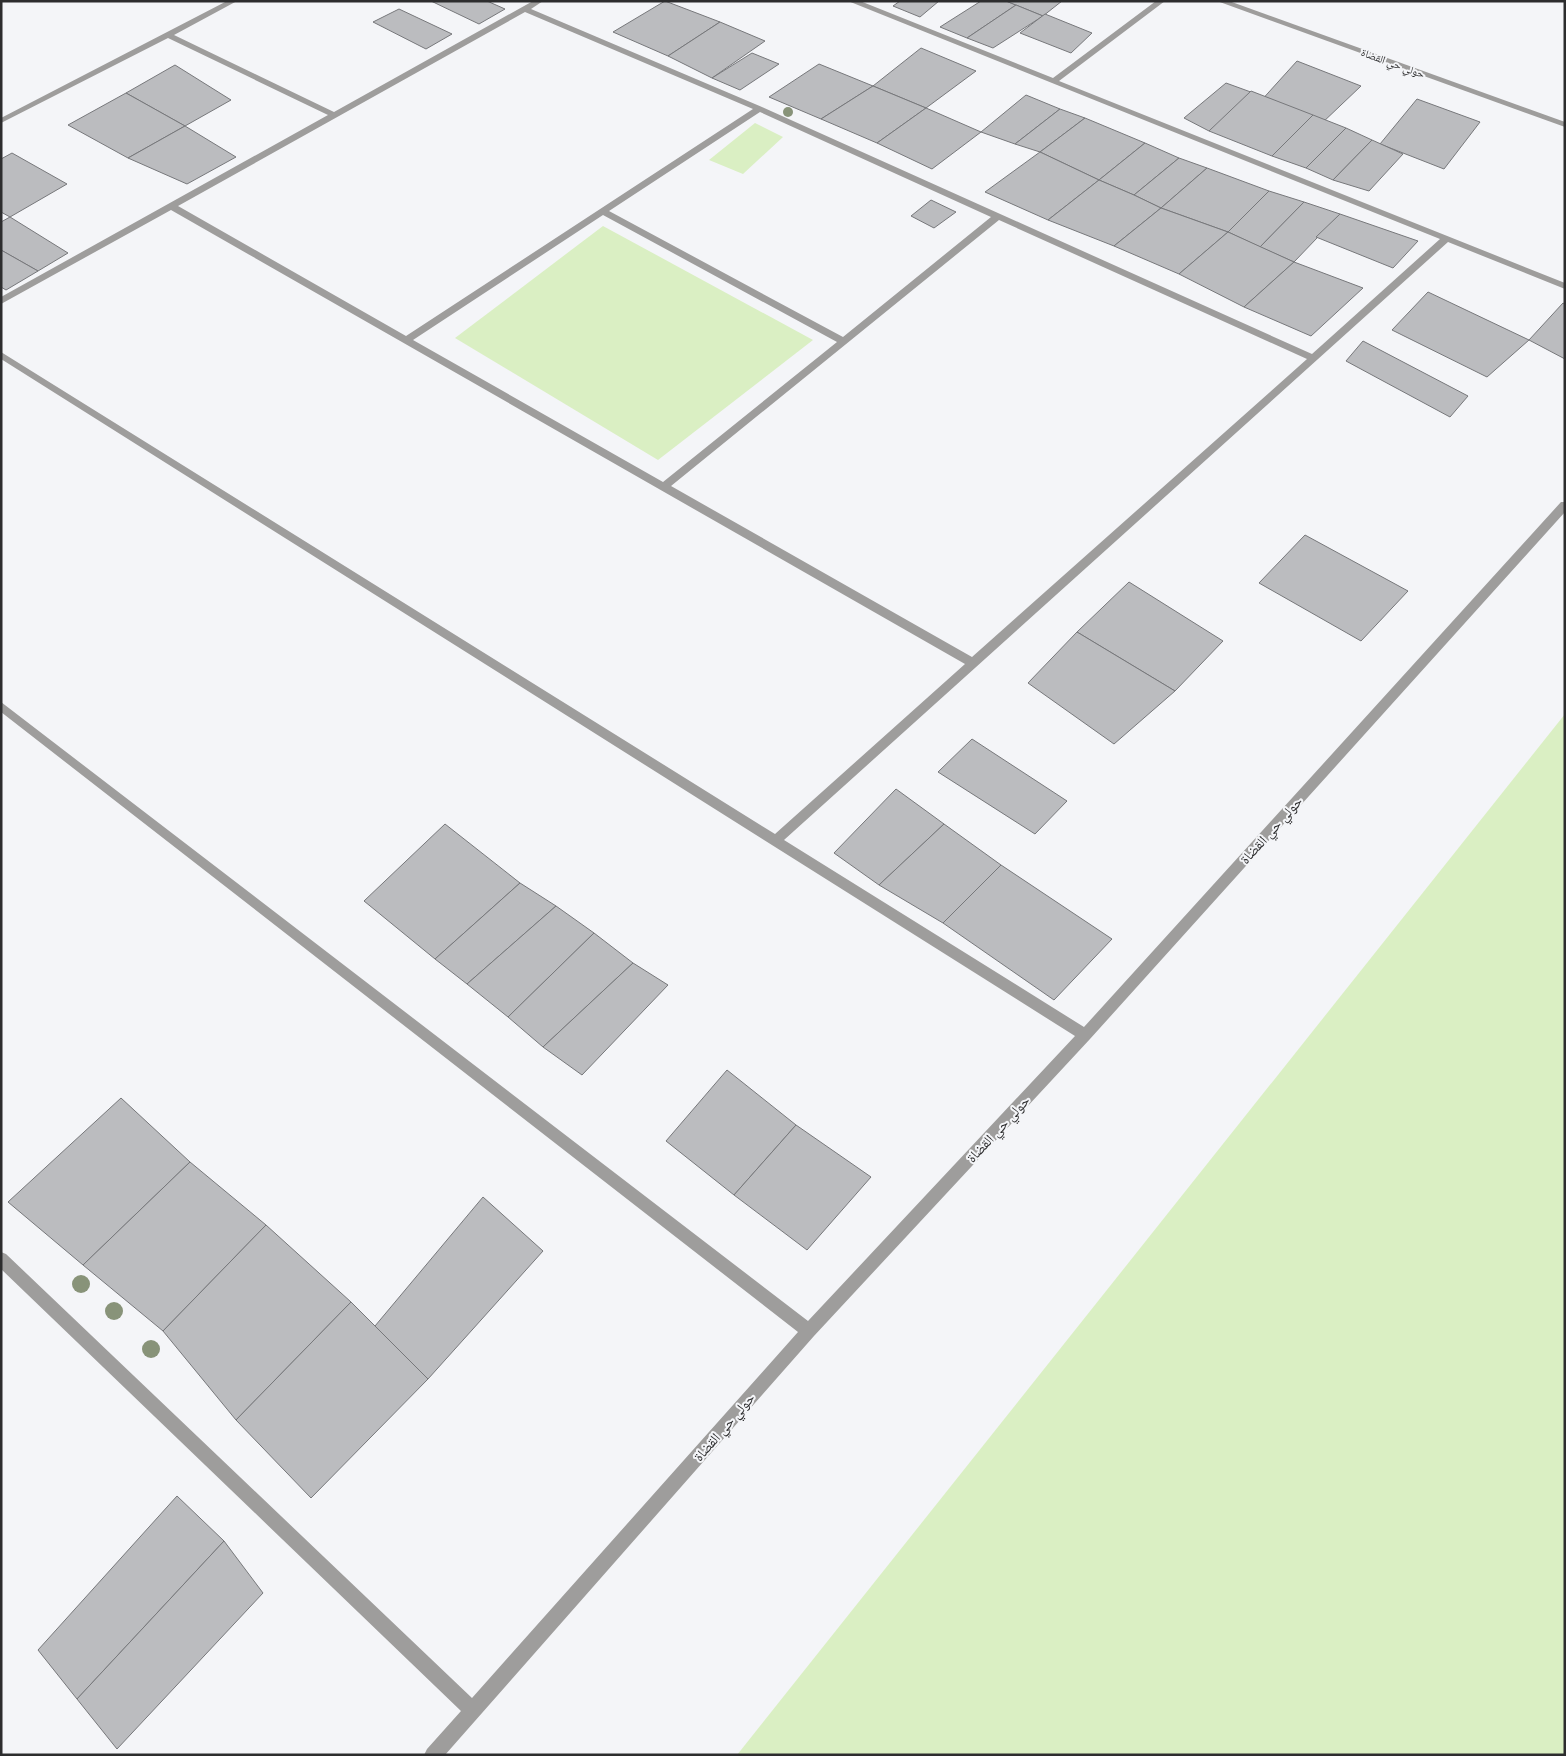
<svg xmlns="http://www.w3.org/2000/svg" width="1566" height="1756" font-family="'Source Serif 4','Noto Naskh Arabic',serif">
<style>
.green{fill:#daefc3}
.building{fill:#bbbcbf;stroke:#77787b}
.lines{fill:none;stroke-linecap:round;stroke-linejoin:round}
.street{fill:#9e9d9c;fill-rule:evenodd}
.tree{fill:#889379}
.labels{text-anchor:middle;stroke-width:4;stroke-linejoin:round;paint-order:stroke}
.far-street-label{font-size:11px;fill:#2d2d2e;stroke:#f4f5f8}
.street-label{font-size:14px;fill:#2d2d2e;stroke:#f4f5f8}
</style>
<rect width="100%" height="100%" fill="#f4f5f8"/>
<g class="green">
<path d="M755 123 783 137 743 174 709 160Z"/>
<path d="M603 226 813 340 658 460 455 338Z"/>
<path d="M1565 714V1755H737Z"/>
</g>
<g class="building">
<path d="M431 1H487L505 9 479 24Z"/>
<path d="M665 1 720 22 668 56 613 32Z"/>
<path d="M900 1H939L920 17 893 6Z"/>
<path d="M981 1H1006L1016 5 967 38 940 27Z"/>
<path d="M1006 1H1062L1043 16Z"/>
<path d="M1016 5 1043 16 993 48 967 38Z"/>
<path d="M399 9 452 34 426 49 373 22Z"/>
<path d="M1045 14 1092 33 1071 53 1020 33Z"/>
<path d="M720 22 765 41 712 78 668 56Z"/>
<path d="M921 48 976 71 926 108 873 86Z"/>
<path d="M752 53 779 64 740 90 712 78Z"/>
<path d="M1297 61 1361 86 1321 124 1259 103Z"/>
<path d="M819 64 873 86 821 119 769 97Z"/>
<path d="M175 65 231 100 185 126 126 93Z"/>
<path d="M1226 83 1259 95 1209 131 1184 118Z"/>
<path d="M873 86 926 108 877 143 821 119Z"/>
<path d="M1251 91 1313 115 1272 156 1209 131Z"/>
<path d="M126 93 185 126 128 158 68 125Z"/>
<path d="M1026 95 1060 109 1015 144 981 132Z"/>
<path d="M1417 99 1480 122 1444 169 1380 144Z"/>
<path d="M926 108 981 132 932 169 877 143Z"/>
<path d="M1060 109 1085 118 1040 152 1015 144Z"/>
<path d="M1313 115 1346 128 1306 168 1272 156Z"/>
<path d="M1085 118 1145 143 1099 180 1040 152Z"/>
<path d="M185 126 236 157 187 184 128 158Z"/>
<path d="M1346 128 1372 140 1333 180 1306 168Z"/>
<path d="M1372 140 1403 154 1369 191 1333 180Z"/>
<path d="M1145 143 1179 158 1134 195 1099 180Z"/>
<path d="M1040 152 1099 180 1048 220 985 192Z"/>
<path d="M12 153 67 184 10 217 1 212V159Z"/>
<path d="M1179 158 1207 168 1161 208 1134 195Z"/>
<path d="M1207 168 1269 191 1228 232 1161 208Z"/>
<path d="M1099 180 1134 195 1161 208 1114 246 1048 220Z"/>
<path d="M1269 191 1304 202 1260 247 1228 232Z"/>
<path d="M931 200 956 212 934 228 911 216Z"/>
<path d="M1304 202 1340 214 1294 262 1260 247Z"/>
<path d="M1161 208 1228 232 1179 274 1114 246Z"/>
<path d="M1340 214 1418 241 1393 268 1316 237Z"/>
<path d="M10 217 68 253 38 271 1 250V222Z"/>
<path d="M1228 232 1294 262 1244 307 1179 274Z"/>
<path d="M1 250 38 271 6 290 1 287Z"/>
<path d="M1294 262 1363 288 1311 336 1244 307Z"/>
<path d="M1428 292 1529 340 1487 377 1392 330Z"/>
<path d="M1563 303 1565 304V359L1529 340Z"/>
<path d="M1363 341 1468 396 1450 417 1346 361Z"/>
<path d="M1305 535 1408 591 1361 641 1259 583Z"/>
<path d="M1129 582 1223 641 1175 691 1077 632Z"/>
<path d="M1077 632 1175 691 1114 744 1028 683Z"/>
<path d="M972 739 1067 801 1035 834 938 772Z"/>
<path d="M896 789 944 824 879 885 834 853Z"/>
<path d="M445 824 520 883 435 959 364 901Z"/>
<path d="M944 824 1001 865 943 923 879 885Z"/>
<path d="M1001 865 1112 939 1054 1000 943 923Z"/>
<path d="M520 883 556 906 467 984 435 959Z"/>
<path d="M556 906 594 933 508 1017 467 984Z"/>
<path d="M594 933 633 963 543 1047 508 1017Z"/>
<path d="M633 963 668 985 582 1075 543 1047Z"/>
<path d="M727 1070 796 1125 734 1195 666 1141Z"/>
<path d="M121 1098 190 1162 83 1265 8 1202Z"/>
<path d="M796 1125 871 1177 807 1250 734 1195Z"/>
<path d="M190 1162 266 1225 163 1331 83 1265Z"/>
<path d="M483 1197 543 1251 428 1379 375 1326Z"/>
<path d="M266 1225 351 1302 236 1420 163 1331Z"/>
<path d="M351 1302 428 1379 311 1498 236 1420Z"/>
<path d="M177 1496 224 1541 77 1699 38 1650Z"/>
<path d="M224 1541 263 1593 117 1749 77 1699Z"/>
</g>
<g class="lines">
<g class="street">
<path d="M227 1H237L174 35 334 112 533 1H543L531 9 762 107 1312 354 1440 239 848 1H860L1053 78 1156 1H1165L1059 81 1565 283V289L1448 242 784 840 1084 1027 1561 502H1565V512L1090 1039 814 1336 445 1755H424L427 1749 461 1711 1 1269V1252L6 1254 472 1698 798 1332 1 712V702L808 1321 1075 1036 1 359V352L775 834 965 664 171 210 1 304V297L328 115 168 38 1 123V118ZM525 12 753 109 406 336 178 206ZM760 112 991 217 843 337 609 211ZM603 215 837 342 663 482 413 340ZM999 220 1307 359 972 657 671 486Z"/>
<path d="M1217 1H1229L1565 122V127Z"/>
</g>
</g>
<g class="tree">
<circle cx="788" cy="112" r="5"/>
<circle cx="81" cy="1284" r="9"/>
<circle cx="114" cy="1311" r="9"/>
<circle cx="151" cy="1349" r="9"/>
</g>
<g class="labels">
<g class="far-street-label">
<text transform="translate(1393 63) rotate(20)" y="4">حولي حي القضاة</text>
</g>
<g class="street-label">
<text transform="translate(1271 830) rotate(-48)" y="5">حولي حي القضاة</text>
<text transform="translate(998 1129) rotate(-47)" y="5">حولي حي القضاة</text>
<text transform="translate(724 1427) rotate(-49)" y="5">حولي حي القضاة</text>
</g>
</g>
<rect width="1566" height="1756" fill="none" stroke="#2d2d2e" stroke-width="5"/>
</svg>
